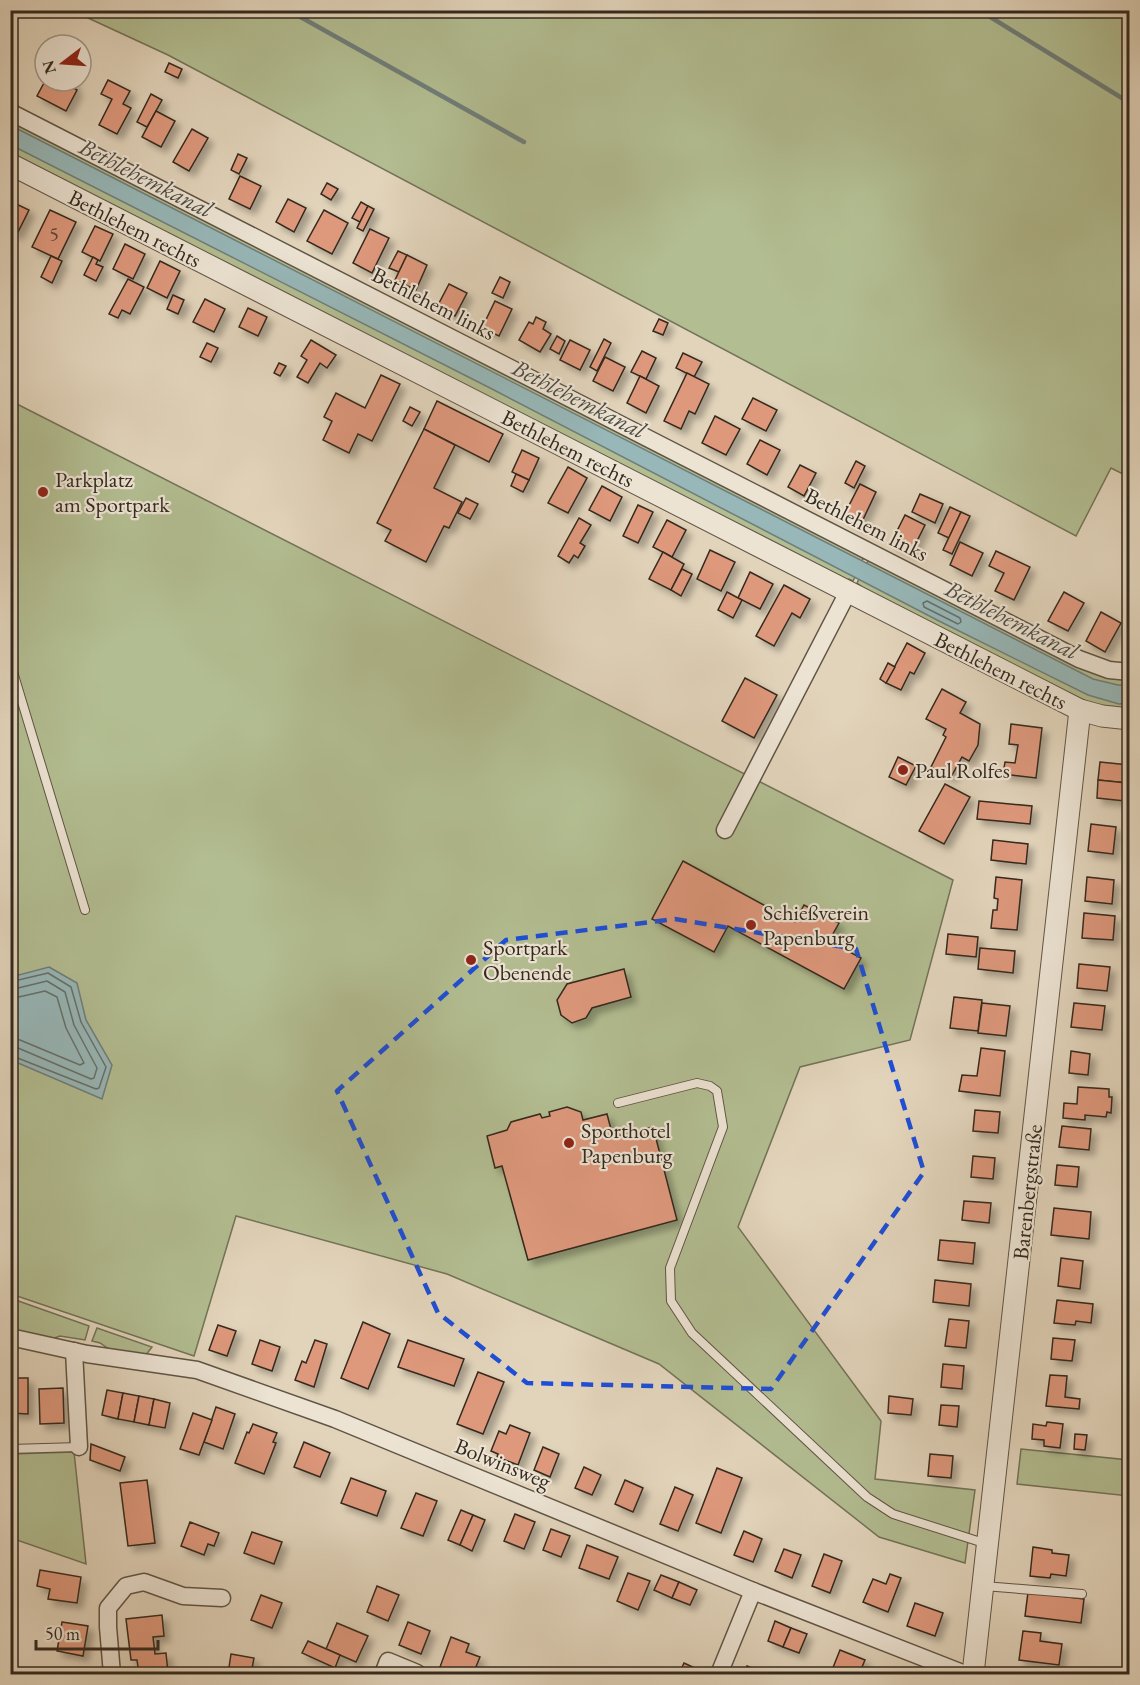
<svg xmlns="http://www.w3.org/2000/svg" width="1140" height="1685" font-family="'EB Garamond',serif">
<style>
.green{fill:#b2bd91;stroke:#737358;stroke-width:1.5}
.water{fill:#97b7b8;stroke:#6f7e7a;stroke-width:1.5}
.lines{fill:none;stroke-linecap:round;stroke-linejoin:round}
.shore{stroke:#66706b;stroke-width:1.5}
.stream{stroke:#6f7e7a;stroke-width:4.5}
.building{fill:#de987c;stroke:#34291e;stroke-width:1.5;filter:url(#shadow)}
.service-casing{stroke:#605445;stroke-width:10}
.minor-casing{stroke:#605445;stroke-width:19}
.tertiary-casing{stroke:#605445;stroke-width:23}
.service{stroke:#ece3d3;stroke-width:8}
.minor{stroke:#ece3d3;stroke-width:16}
.tertiary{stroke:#ece3d3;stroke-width:21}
.marked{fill:none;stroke:#1d4ed8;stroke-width:4.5;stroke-dasharray:12 8;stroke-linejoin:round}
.poi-dot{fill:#8f2418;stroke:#ece3d3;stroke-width:2}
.labels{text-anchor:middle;stroke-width:4.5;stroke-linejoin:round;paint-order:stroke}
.number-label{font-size:20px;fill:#5e4536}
.street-label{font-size:22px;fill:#34291e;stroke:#ece3d3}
.poi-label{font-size:22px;fill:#34291e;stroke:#ece3d3;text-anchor:start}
.water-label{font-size:24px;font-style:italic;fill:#4d4c44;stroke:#ece3d3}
</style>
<defs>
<filter id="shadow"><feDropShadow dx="5.5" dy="5.5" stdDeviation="3" flood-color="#0004"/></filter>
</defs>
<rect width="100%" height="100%" fill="#e2d4bb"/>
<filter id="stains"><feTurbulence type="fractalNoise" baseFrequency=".00333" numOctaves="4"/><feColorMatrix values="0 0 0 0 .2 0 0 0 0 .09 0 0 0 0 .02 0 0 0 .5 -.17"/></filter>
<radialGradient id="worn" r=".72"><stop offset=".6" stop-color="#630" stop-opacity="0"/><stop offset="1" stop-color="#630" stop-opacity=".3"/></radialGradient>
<g class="green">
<path d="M73 11H1129V477L1111 468 1076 536 168 55Z"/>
<path d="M10 119 865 555 862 561 866 564 871 558 1129 676V711L1095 707 862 591 861 586 857 583 859 579 855 577 853 581 849 579 845 581 11 157Z"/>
<path d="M11 401 953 880 910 1040 800 1067 738 1227 881 1421 875 1479 975 1490 965 1563 879 1537 659 1364 447 1274 236 1216 194 1356 11 1294Z"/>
<path d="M10 1298 89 1326 85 1340 60 1336 49 1340 11 1333Z"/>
<path d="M97 1328 152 1347 145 1356 112 1351 100 1343 92 1341Z"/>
<path d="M1021 1449 1129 1460V1496L1017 1484Z"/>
<path d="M74 1452 86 1564 11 1538 10 1454Z"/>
</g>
<g class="water">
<path d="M10 125 1093 679 1118 685H1129V703L1119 704 1088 695 939 621 492 389 11 145Z"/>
<path d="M49 967 77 983 86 1020 112 1065 102 1099 11 1060V977Z"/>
</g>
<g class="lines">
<g class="shore">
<path d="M927 601 960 618 961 622 958 624 924 607 923 603Z"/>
<path d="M10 982 48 973 71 987 81 1022 106 1067 99 1088 96 1089 10 1055"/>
<path d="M10 990 47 981 65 992 74 1025 97 1068 94 1078 91 1079 18 1048 10 1047"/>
<path d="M10 999 45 991 57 997 66 1028 84 1063 80 1065 20 1040 10 1038"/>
</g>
<g class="stream">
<path d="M288 10 524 142"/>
<path d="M979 10 1130 103"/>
</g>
</g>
<g class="building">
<path d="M169 63 182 69 178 78 165 72Z"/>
<path d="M108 80 130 91 123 104 131 108 117 134 99 125 112 99 101 94Z"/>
<path d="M45 81H75L72 87 77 90 66 111 37 96Z"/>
<path d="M151 94 162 100 147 127 137 122Z"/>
<path d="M156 111 175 121 161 147 142 137Z"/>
<path d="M192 129 208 138 189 171 173 162Z"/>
<path d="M238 154 247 158 239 174 231 170Z"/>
<path d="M240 176 261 186 250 209 229 199Z"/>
<path d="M327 183 338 189 331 200 321 194Z"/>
<path d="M288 199 306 208 294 232 276 222Z"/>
<path d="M10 201 29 210 17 234 10 231Z"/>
<path d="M361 202 368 206 360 222 352 218Z"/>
<path d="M368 206 374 209 363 231 357 228Z"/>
<path d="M50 210 76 222 58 259 32 247Z"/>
<path d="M324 210 348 223 332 254 307 241Z"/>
<path d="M95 226 113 234 100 261 82 252Z"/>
<path d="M370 229 389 238 372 273 353 263Z"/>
<path d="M125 244 145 254 133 279 113 269Z"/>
<path d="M398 251 407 255 399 272 389 268Z"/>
<path d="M407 255 427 265 416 290 395 280Z"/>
<path d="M51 256 62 261 52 283 41 277Z"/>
<path d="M93 257 98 260 96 264 103 267 96 281 84 275Z"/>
<path d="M160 261 180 271 167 298 147 288Z"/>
<path d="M500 277 510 282 503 298 492 293Z"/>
<path d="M128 279 144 287 130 314 122 310 118 318 109 314Z"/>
<path d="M449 284 467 293 455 316 437 307Z"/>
<path d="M173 295 184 300 178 314 167 309Z"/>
<path d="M205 299 225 309 214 332 193 322Z"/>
<path d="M495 301 512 309 499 336 482 328Z"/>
<path d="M248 308 267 317 258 336 239 327Z"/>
<path d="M536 317 546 322 543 329 551 334 540 352 519 340 529 322 533 324Z"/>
<path d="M659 319 668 323 663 335 653 331Z"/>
<path d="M557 336 565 341 559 354 550 349Z"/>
<path d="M604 339 611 343 597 371 590 367Z"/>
<path d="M311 340 336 355 327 368 320 363 308 383 297 377 307 360 301 356Z"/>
<path d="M570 340 590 350 580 370 560 360Z"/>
<path d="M207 343 218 348 211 362 200 357Z"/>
<path d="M642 351 656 358 646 379 631 372Z"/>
<path d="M683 353 702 362 694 377 676 368Z"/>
<path d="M605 357 625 367 613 391 593 381Z"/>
<path d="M279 363 286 366 280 376 274 373Z"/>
<path d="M687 373 709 384 695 414 689 411 681 429 664 421Z"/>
<path d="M381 375 400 384 372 441 358 434 349 453 323 440 332 421 324 417 336 393 365 408Z"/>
<path d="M640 376 659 386 646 413 627 403Z"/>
<path d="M753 398 777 410 766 431 742 419Z"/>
<path d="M437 401 503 434 489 462 424 429Z"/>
<path d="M410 407 420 412 412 426 403 421Z"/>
<path d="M715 416 740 429 726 455 702 443Z"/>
<path d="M424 429 455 445 434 488 462 502 449 528 444 526 426 562 385 541 391 530 377 523Z"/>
<path d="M760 440 780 450 767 475 747 464Z"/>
<path d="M522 450 539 458 529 480 512 472Z"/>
<path d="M856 461 865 466 854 488 845 483Z"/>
<path d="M800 465 816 473 804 496 788 487Z"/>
<path d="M568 467 587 478 568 513 548 503Z"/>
<path d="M516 474 529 480 523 492 511 486Z"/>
<path d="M860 484 876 492 860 526 843 517Z"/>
<path d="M602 486 622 497 610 521 589 510Z"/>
<path d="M920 494 943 504 935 523 912 512Z"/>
<path d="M466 498 478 504 470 519 458 513Z"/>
<path d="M638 505 653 512 638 543 623 536Z"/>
<path d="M950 507 961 512 949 538 938 533Z"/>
<path d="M961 512 970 516 952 554 943 550Z"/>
<path d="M905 515 925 525 911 553 891 543Z"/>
<path d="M579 518 591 525 580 543 585 546 578 558 574 555 569 563 558 556Z"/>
<path d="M667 520 686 530 672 557 653 547Z"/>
<path d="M960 542 983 553 972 576 950 565Z"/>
<path d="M710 550 735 562 721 591 697 579Z"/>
<path d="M996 551 1030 567 1014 600 995 591 1004 573 989 566Z"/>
<path d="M663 552 684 564 671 590 649 579Z"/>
<path d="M682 569 692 574 681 596 671 590Z"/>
<path d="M750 572 773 584 760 609 738 598Z"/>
<path d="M784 585 810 599 800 618 792 613 774 646 756 636Z"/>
<path d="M727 592 742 600 733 618 718 610Z"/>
<path d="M1064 592 1084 603 1068 631 1048 621Z"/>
<path d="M1101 612 1121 623 1105 652 1086 641Z"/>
<path d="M907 643 925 653 914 674 910 672 901 690 886 683Z"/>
<path d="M888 663 895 667 886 683 880 679Z"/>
<path d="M745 678 777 695 754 738 722 721Z"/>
<path d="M942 689 966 702 960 713 980 724 978 745 969 761 962 757 951 777 931 767 946 737 943 735 946 729 926 719Z"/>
<path d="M1011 724 1042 728 1036 778 1003 774 1005 762 1015 763 1018 745 1009 744Z"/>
<path d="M898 757 916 766 906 785 889 777Z"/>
<path d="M1100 762 1129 765 1127 783 1098 780Z"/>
<path d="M1098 780 1127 783 1125 801 1097 798Z"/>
<path d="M945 784 970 797 944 844 919 831Z"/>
<path d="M979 801 1032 806 1030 824 977 819Z"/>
<path d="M1091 824 1116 827 1113 854 1088 851Z"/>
<path d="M993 840 1028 844 1026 864 991 860Z"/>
<path d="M683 861 795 922 804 905 839 923 829 941 861 958 844 989 728 926 714 952 652 919Z"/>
<path d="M996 877 1022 880 1017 930 991 928 993 910H997L998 899 994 898Z"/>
<path d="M1087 877 1114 880 1112 904 1085 901Z"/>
<path d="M1084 913 1115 916 1113 940 1082 938Z"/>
<path d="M948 934 978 937 976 957 946 954Z"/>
<path d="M980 948 1015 951 1013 973 978 969Z"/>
<path d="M1079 964 1110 967 1107 991 1077 988Z"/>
<path d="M624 969 631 997 592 1008 586 1018 572 1023 561 1015 557 1000 567 984Z"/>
<path d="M954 997 982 1000 978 1031 950 1028Z"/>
<path d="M982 1003 1010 1006 1006 1036 978 1033Z"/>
<path d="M1074 1003 1105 1006 1102 1030 1071 1027Z"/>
<path d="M981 1048 1005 1051 1000 1096 959 1091 962 1075 977 1076Z"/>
<path d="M1071 1051 1090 1054 1088 1075 1069 1073Z"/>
<path d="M1078 1087 1109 1089V1097H1112L1111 1113 1107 1112 1106 1117 1085 1115V1120L1063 1118 1064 1103 1077 1104Z"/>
<path d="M567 1107 581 1112 583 1120 607 1114 613 1137 653 1127 677 1220 528 1260 502 1166 495 1168 487 1136 507 1130 511 1122 540 1114 542 1118 550 1116 549 1112Z"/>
<path d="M975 1110 1000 1112 998 1133 973 1131Z"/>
<path d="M1062 1126 1091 1129 1089 1150 1059 1147Z"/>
<path d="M973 1156 995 1158 993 1179 971 1177Z"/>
<path d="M1057 1165 1079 1167 1077 1187 1055 1185Z"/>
<path d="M964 1201 991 1203 989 1223 962 1220Z"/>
<path d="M1054 1208 1091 1212 1089 1239 1051 1235Z"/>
<path d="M940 1240 975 1243 973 1264 938 1260Z"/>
<path d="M1061 1258 1083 1261 1080 1289 1058 1286Z"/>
<path d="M935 1280 971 1284 969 1306 933 1302Z"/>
<path d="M1057 1300 1093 1304 1091 1323 1076 1321 1075 1325 1054 1323Z"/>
<path d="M949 1319 969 1321 966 1348 945 1346Z"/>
<path d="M363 1322 390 1334 368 1389 341 1378Z"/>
<path d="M218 1325 236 1331 227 1356 209 1350Z"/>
<path d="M1053 1338 1075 1340 1072 1361 1051 1359Z"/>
<path d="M260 1340 280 1347 272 1371 252 1364Z"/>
<path d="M315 1340 327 1344 314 1387 295 1380 302 1361 306 1363Z"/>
<path d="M408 1340 464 1359 454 1386 398 1367Z"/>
<path d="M943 1364 964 1366 962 1389 941 1387Z"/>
<path d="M478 1372 504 1382 483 1434 457 1424Z"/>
<path d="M1050 1375 1067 1376 1065 1397 1080 1399 1079 1409 1046 1406Z"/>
<path d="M10 1378H28V1414L10 1413Z"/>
<path d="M63 1388 64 1423 40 1424 39 1389Z"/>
<path d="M107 1390 123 1393 118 1419 102 1415Z"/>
<path d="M123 1393 139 1396 134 1422 118 1419Z"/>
<path d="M139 1396 154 1399 149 1425 134 1422Z"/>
<path d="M889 1396 913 1399 911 1415 888 1413Z"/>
<path d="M154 1399 170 1403 165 1428 149 1425Z"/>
<path d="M941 1405 959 1406 957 1427 939 1425Z"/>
<path d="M216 1407 235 1414 223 1449 204 1442Z"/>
<path d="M193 1413 212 1420 199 1455 180 1449Z"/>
<path d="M1047 1422 1063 1424 1060 1448 1044 1446V1440L1032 1439 1033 1424 1046 1426Z"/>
<path d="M253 1424 277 1433 273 1442 276 1443 264 1474 235 1463 247 1432 249 1433Z"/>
<path d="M510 1425 530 1433 518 1465 497 1457 498 1454 491 1451 499 1431 506 1434Z"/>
<path d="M1075 1434 1087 1435 1085 1450 1074 1449Z"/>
<path d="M304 1442 330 1453 320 1477 294 1467Z"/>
<path d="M91 1444 125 1457 120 1471 90 1460Z"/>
<path d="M543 1447 559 1454 550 1477 534 1470Z"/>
<path d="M930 1454 953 1456 951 1478 928 1476Z"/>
<path d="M584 1467 601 1475 592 1495 575 1488Z"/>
<path d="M717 1468 742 1478 721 1533 696 1523Z"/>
<path d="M351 1478 386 1491 377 1516 341 1503Z"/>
<path d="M147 1480 155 1543 128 1546 120 1483Z"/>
<path d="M625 1480 643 1488 633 1512 615 1504Z"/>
<path d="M675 1487 693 1495 678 1531 660 1524Z"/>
<path d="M416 1493 437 1501 423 1536 401 1528Z"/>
<path d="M461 1510 473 1515 460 1545 448 1540Z"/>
<path d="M515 1514 535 1522 524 1549 504 1541Z"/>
<path d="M473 1515 485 1520 472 1551 460 1545Z"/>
<path d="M190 1522 219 1533 214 1546 208 1544 204 1555 181 1546Z"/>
<path d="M551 1529 570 1536 561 1557 543 1550Z"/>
<path d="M744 1531 762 1539 753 1562 734 1555Z"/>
<path d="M252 1532 282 1542 274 1564 244 1553Z"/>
<path d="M587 1545 618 1557 609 1579 579 1568Z"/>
<path d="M1033 1547 1052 1550V1553L1069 1555 1066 1576 1051 1574 1050 1578 1030 1576Z"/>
<path d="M784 1549 801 1555 792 1578 775 1571Z"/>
<path d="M824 1554 842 1561 830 1593 812 1586Z"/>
<path d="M40 1570 81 1577 77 1603 48 1599 50 1589 37 1586Z"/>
<path d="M628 1573 650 1581 638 1610 617 1601Z"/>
<path d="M890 1574 901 1578 888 1612 863 1602 873 1579 886 1584Z"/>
<path d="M661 1575 679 1582 672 1598 654 1590Z"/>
<path d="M679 1582 697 1590 690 1605 672 1598Z"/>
<path d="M377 1586 399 1595 388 1621 367 1612Z"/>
<path d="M1028 1592 1084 1599 1081 1623 1025 1616Z"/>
<path d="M261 1595 282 1603 272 1628 251 1620Z"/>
<path d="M915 1603 943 1613 935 1636 907 1626Z"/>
<path d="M162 1615 164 1636 153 1637 155 1654 166 1653 168 1673 139 1674 137 1660H131L126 1619Z"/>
<path d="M775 1621 791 1628 783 1647 768 1641Z"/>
<path d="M62 1622 88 1626 83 1656 57 1651Z"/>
<path d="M408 1622 430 1631 421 1654 399 1645Z"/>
<path d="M337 1623 368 1636 356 1662 326 1649Z"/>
<path d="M791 1628 807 1634 799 1653 783 1647Z"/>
<path d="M1023 1631 1041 1633 1040 1641 1062 1644 1059 1665 1019 1660Z"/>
<path d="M451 1637 469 1644 466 1652 480 1657 473 1674H459L440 1667Z"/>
<path d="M308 1641 340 1655 335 1668 302 1653Z"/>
<path d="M840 1650 865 1660 859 1674H842L832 1670Z"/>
<path d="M231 1654 254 1658 251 1674H228Z"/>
<path d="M684 1663 701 1671 700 1674H679Z"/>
<path d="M747 1666 765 1673 764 1674H744Z"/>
</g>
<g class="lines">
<g class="service-casing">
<g id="service">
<path d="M10 662 85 910"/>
<path d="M618 1103 697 1083 710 1086 717 1091 723 1127 670 1268 671 1301 692 1333 867 1497 893 1514 987 1544"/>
<path d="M10 1449 79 1447"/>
<path d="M984 1586 1082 1594"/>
</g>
</g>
<g class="minor-casing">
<g id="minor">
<path d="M10 112 1079 659 1109 670 1130 672"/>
<path d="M725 830 848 592"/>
<path d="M10 1337 87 1354 197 1370 335 1419 753 1591 965 1674"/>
<path d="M74 1351 79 1447"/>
<path d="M112 1674 108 1627V1608L126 1586 144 1582 183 1596 222 1598"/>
<path d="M383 1674 388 1661 417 1673 416 1674"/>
<path d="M719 1674 753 1591"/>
</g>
</g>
<g class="tertiary-casing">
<g id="tertiary">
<path d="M10 164 1080 710 1102 716 1130 719"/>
<path d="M973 1674 1080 710"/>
</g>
</g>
<use href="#service" class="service"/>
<use href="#minor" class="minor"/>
<use href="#tertiary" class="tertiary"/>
</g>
<path class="marked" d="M675 919 856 949 924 1172 771 1389 527 1383 438 1313 337 1091 506 940Z"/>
<g class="poi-dot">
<circle cx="43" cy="492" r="6"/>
<circle cx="903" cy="770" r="6"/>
<circle cx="751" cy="925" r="6"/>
<circle cx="471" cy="960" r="6"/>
<circle cx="569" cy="1143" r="6"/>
</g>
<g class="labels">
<g class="number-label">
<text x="54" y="241">5</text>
</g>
<g class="street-label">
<text transform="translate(135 228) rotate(27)" y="8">Bethlehem rechts</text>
<text transform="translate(434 303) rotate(27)" y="8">Bethlehem links</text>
<text transform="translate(568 448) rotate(27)" y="8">Bethlehem rechts</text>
<text transform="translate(867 524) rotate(27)" y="8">Bethlehem links</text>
<text transform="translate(1001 670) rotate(27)" y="8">Bethlehem rechts</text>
<text transform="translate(1027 1192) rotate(-84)" y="8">Barenbergstraße</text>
<text transform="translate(503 1463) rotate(22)" y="8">Bolwinsweg</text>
</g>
<g class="poi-label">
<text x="55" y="487">Parkplatz<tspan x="55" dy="25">am Sportpark</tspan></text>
<text x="915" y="778">Paul Rolfes</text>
<text x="763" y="920">Schießverein<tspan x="763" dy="25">Papenburg</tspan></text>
<text x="483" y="955">Sportpark<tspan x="483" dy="25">Obenende</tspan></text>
<text x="581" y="1138">Sporthotel<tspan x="581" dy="25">Papenburg</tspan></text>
</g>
<g class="water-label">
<text transform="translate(146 178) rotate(27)" y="8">Bethlehemkanal</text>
<text transform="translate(579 399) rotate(27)" y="8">Bethlehemkanal</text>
<text transform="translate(1012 620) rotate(27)" y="8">Bethlehemkanal</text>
</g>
</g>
<rect width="1140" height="1685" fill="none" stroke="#e2d4bb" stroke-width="36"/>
<rect x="12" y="12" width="1116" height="1661" fill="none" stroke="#34291e" stroke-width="3"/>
<rect x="18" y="18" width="1104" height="1649" fill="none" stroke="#34291e" stroke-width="1.5"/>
<g transform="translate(63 63) rotate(253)"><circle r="28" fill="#ece3d3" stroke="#a2998b" stroke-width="1.5"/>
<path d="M0-4.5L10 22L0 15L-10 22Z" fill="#8f2418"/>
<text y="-9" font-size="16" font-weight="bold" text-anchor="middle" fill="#34291e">N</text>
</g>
<path d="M36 1640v9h122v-9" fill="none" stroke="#34291e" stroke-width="3"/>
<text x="45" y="1640" font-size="18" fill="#34291e" stroke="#ece3d3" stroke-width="4.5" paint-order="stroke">50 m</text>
<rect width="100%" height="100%" filter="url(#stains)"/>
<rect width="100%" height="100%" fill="url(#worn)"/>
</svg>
